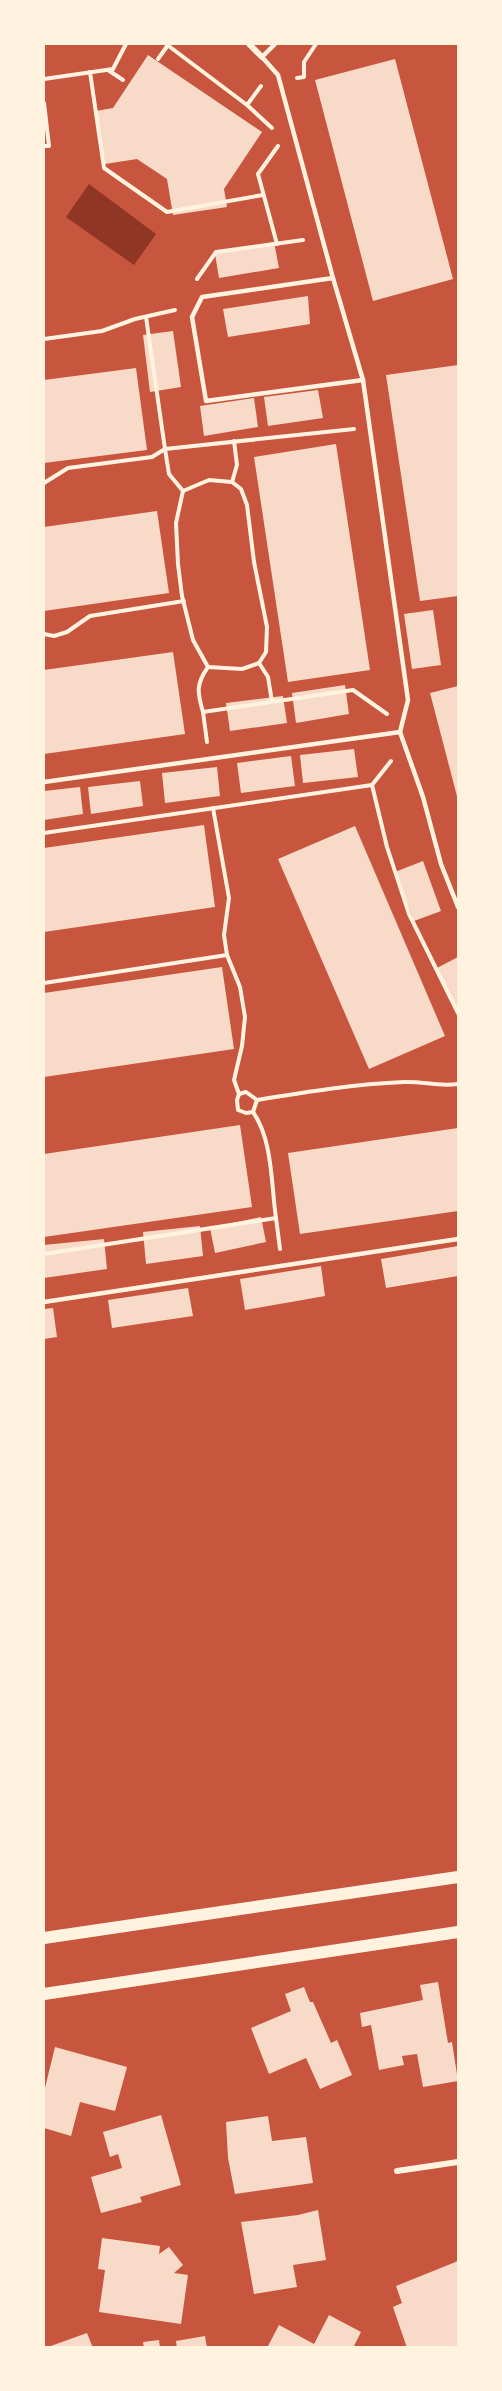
<svg xmlns="http://www.w3.org/2000/svg" width="502" height="2391" font-family="'IBM Plex Sans',sans-serif">
<style>
.water{fill:#8f3625}
.building{fill:#f7dbc8}
.lines{fill:none;stroke-linecap:round;stroke-linejoin:round}
.path{stroke:#fff3e0;stroke-width:4}
.service{stroke:#fff3e0;stroke-width:4.5}
.minor{stroke:#fff3e0;stroke-width:6}
.secondary{stroke:#fff3e0;stroke-width:12}
</style>
<rect width="100%" height="100%" fill="#c8553d"/>
<path class="water" d="M89 184 156 234 134 265 66 217Z"/>
<g class="building">
<path d="M148 55 262 132 224 189 227 207 173 215 167 179 137 159 105 164 96 111 113 108Z"/>
<path d="M395 59 453 279 373 301 315 80Z"/>
<path d="M274 242 279 268 219 278 215 254Z"/>
<path d="M308 296 310 324 228 337 223 309Z"/>
<path d="M173 331 181 387 150 392 143 335Z"/>
<path d="M458 365V596L420 601 386 375Z"/>
<path d="M136 368 147 450 44 463V380Z"/>
<path d="M318 390 323 418 268 426 264 397Z"/>
<path d="M254 398 258 427 204 436 200 406Z"/>
<path d="M336 444 370 670 288 682 254 457Z"/>
<path d="M157 511 169 593 44 611V527Z"/>
<path d="M433 610 441 665 412 669 404 614Z"/>
<path d="M173 652 185 734 44 754V670Z"/>
<path d="M345 685 349 714 296 723 292 693Z"/>
<path d="M458 686V800L430 693Z"/>
<path d="M283 696 287 723 230 731 226 703Z"/>
<path d="M354 749 358 777 303 783 300 755Z"/>
<path d="M291 756 295 786 241 793 237 763Z"/>
<path d="M217 767 220 796 165 803 162 773Z"/>
<path d="M140 781 143 806 91 814 88 787Z"/>
<path d="M80 787 83 814 44 820V791Z"/>
<path d="M204 825 215 907 44 932V848Z"/>
<path d="M355 826 445 1036 369 1069 278 859Z"/>
<path d="M423 861 441 911 414 921 395 872Z"/>
<path d="M458 957V1010L437 968Z"/>
<path d="M222 967 234 1049 44 1077V993Z"/>
<path d="M240 1125 252 1207 44 1237V1154Z"/>
<path d="M458 1128V1211L300 1234 288 1153Z"/>
<path d="M261 1217 266 1242 215 1253 210 1228Z"/>
<path d="M200 1226 203 1256 146 1264 143 1232Z"/>
<path d="M104 1239 107 1269 44 1278V1245Z"/>
<path d="M458 1246V1276L386 1288 381 1259Z"/>
<path d="M321 1266 325 1296 245 1310 240 1279Z"/>
<path d="M188 1288 193 1316 112 1328 108 1300Z"/>
<path d="M53 1308 57 1337 44 1339V1309Z"/>
<path d="M438 1982 448 2043 452 2042 458 2081 423 2087 417 2054 402 2056 404 2065 379 2070 371 2025 362 2027 360 2013 423 2000 420 1985Z"/>
<path d="M304 1987 310 2002H313L331 2043 337 2040 352 2075 320 2089 306 2058 269 2074 251 2028 291 2011 285 1994Z"/>
<path d="M55 2047 127 2067 115 2111 80 2102 71 2136 44 2128V2092Z"/>
<path d="M161 2115 181 2185 140 2197 142 2202 101 2213 91 2177 122 2168 118 2154 110 2157 103 2132Z"/>
<path d="M268 2116 272 2141 306 2137 313 2183 235 2194 228 2158 226 2122Z"/>
<path d="M318 2210 326 2260 293 2265 297 2287 254 2294 241 2222 298 2215Z"/>
<path d="M102 2238 160 2246 159 2254 169 2247 183 2265 174 2273 188 2275 181 2324 99 2312 105 2270 98 2269Z"/>
<path d="M458 2261V2348H407L393 2307 402 2303 396 2286Z"/>
<path d="M329 2315 361 2332 353 2348H267L279 2325 314 2344Z"/>
<path d="M87 2333 93 2348H49L48 2347Z"/>
<path d="M205 2336 207 2348H177L176 2341Z"/>
<path d="M159 2340 160 2348H144L143 2342Z"/>
</g>
<g class="lines">
<g class="path">
<path d="M166 44 247 105 272 128"/>
<path d="M158 59 168 45"/>
<path d="M108 70 123 80"/>
<path d="M90 72 104 168 167 212 263 195"/>
<path d="M297 78 304 77V62L316 44"/>
<path d="M44 79 113 69 126 44"/>
<path d="M44 103 49 146H44"/>
<path d="M247 105 261 86"/>
<path d="M277 244 258 174 278 146"/>
<path d="M197 279 216 252 303 240"/>
<path d="M146 317 165 449 354 429"/>
<path d="M44 339 102 331 135 319 175 310"/>
<path d="M232 482 241 489 247 505 254 562 267 627 266 652 259 663"/>
<path d="M44 483 68 468 152 457 165 449 169 474 183 491 176 523 178 564 182 596 193 640 208 667C196 684 197 692 203 712"/>
<path d="M183 491 209 480 232 482 237 465 234 441"/>
<path d="M44 634 54 636 67 632 90 616 184 601"/>
<path d="M208 667 242 669 259 663 268 677 272 702"/>
<path d="M207 742 203 712 353 690 387 714"/>
<path d="M372 785 387 847 409 914 458 1013"/>
<path d="M44 833 372 785 391 761"/>
<path d="M227 955 240 987 245 1017 242 1046 234 1080 239 1094 237 1100 238 1110 246 1113 253 1112C273 1141 271 1184 276 1218"/>
<path d="M44 983 227 955 224 935 229 898 213 808"/>
<path d="M239 1094 246 1092 257 1100"/>
<path d="M253 1112 257 1100C306 1092 355 1084 404 1082 423 1081 437 1087 458 1084"/>
<path d="M44 1254 276 1218 280 1249"/>
</g>
<g class="service">
<path d="M275 44 262 57 278 75 333 278 363 380 408 700 400 732 423 797 441 864 458 907"/>
<path d="M333 278 202 297 192 317 206 401 363 380"/>
<path d="M44 782 400 732"/>
<path d="M44 1302 458 1239"/>
</g>
<g class="minor">
<path d="M249 44 262 57"/>
<path d="M397 2171 458 2162"/>
</g>
<g class="secondary">
<path d="M44 1938 458 1877"/>
<path d="M44 1994 458 1932"/>
</g>
</g>
<rect width="502" height="2391" fill="none" stroke="#fff3e0" stroke-width="90"/>
</svg>
